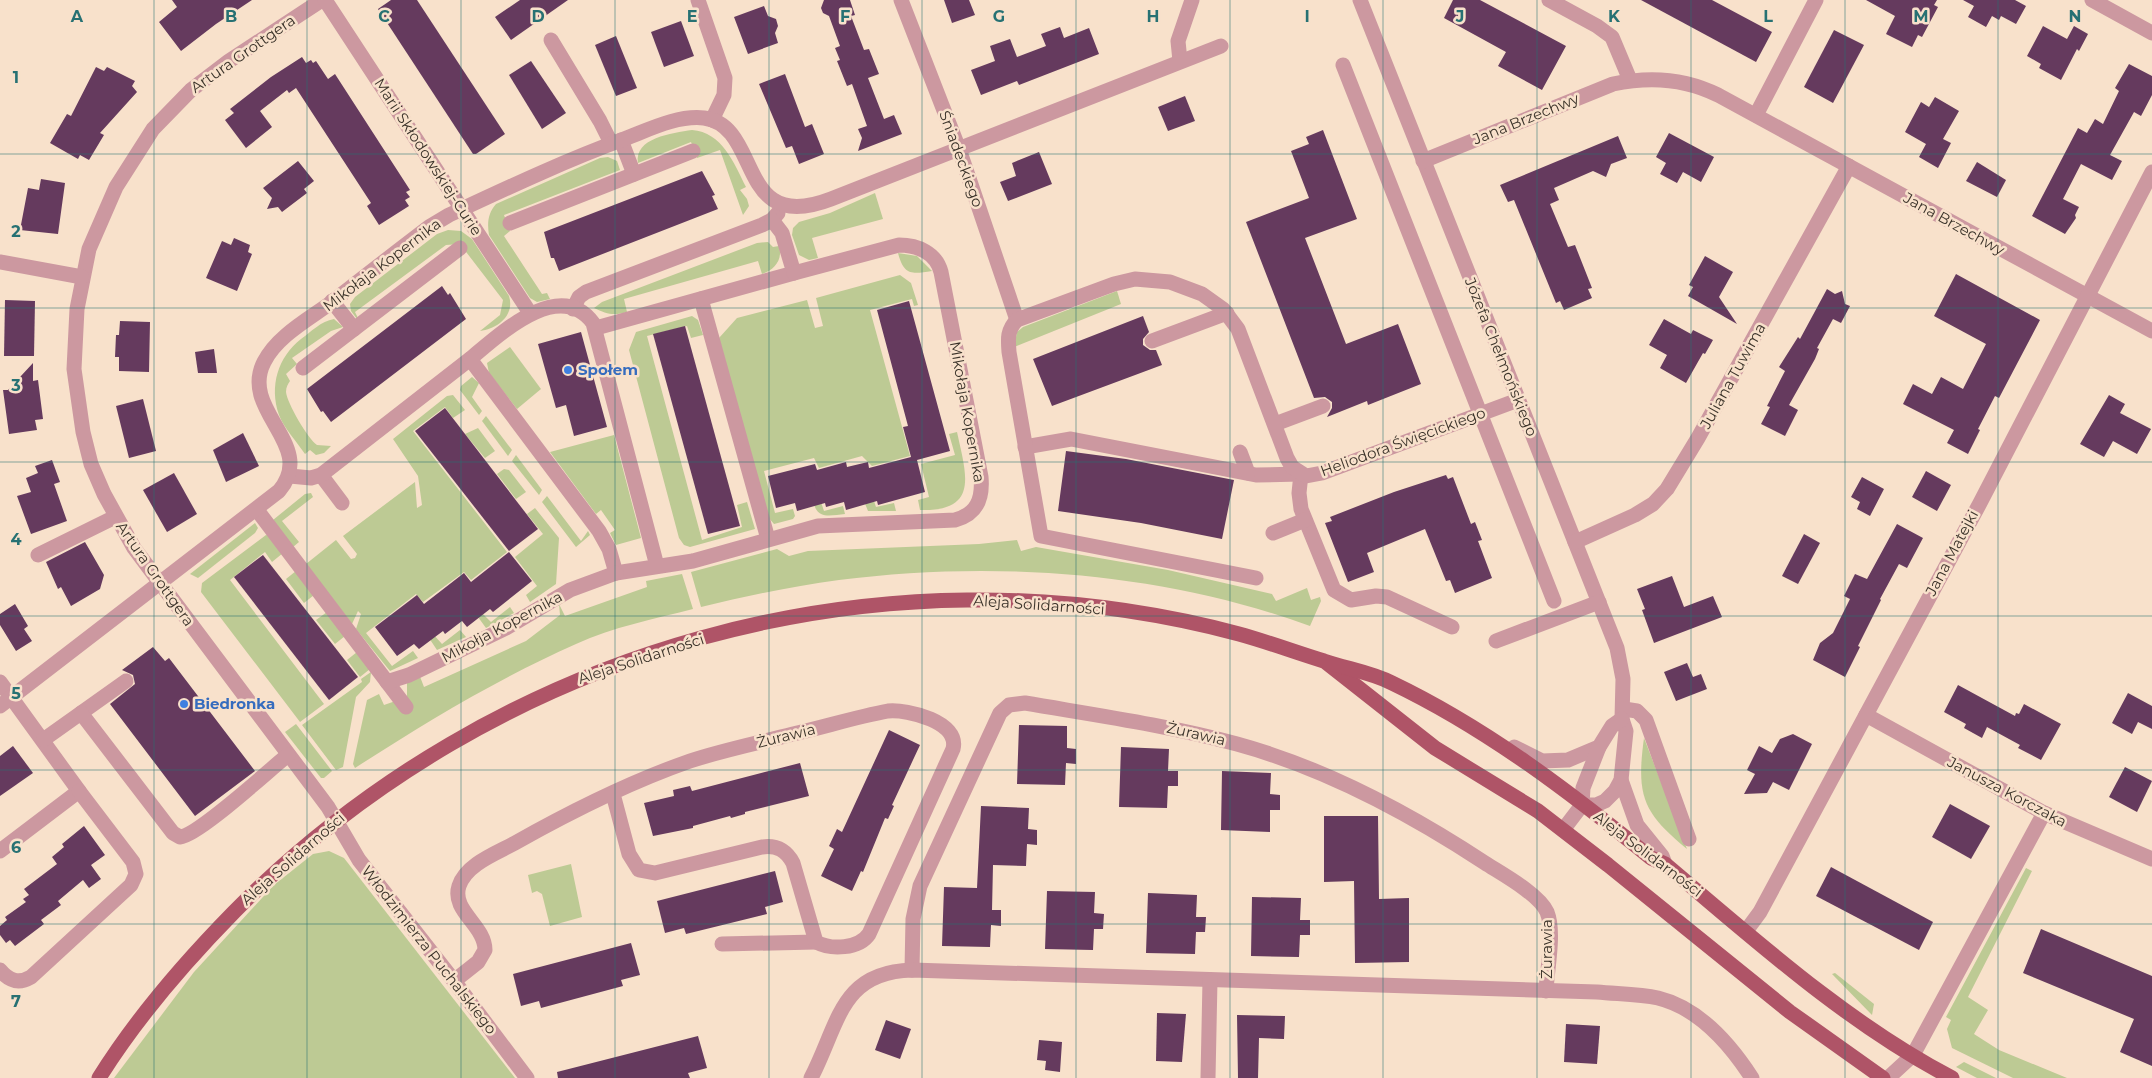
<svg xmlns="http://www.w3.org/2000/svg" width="2152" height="1078" font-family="Montserrat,sans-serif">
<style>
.green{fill:#bdca94}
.building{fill:#653a5e}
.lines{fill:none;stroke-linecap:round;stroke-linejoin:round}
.minor{stroke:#cc98a0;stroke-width:15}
.major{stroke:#af5467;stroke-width:15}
.grid{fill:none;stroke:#277173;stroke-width:1;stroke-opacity:0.55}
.shop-dot{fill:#3f7fe0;stroke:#f8e1cb;stroke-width:2}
.labels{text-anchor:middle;stroke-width:5;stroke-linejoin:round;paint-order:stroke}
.street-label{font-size:15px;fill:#3b332a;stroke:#f8e1cb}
.shop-label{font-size:15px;font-weight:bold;fill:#366cbe;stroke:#f8e1cb;text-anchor:start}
.grid-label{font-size:16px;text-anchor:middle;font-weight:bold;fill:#277173;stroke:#f8e1cb;stroke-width:5;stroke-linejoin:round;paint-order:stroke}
</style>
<rect width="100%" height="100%" fill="#f8e1cb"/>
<g class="green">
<path d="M692 130C722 132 734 163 746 187L740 190 747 199 749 206 743 215 720 150 697 158 691 142 638 163C634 138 672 133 692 130Z"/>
<path d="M608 157 617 161 620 170 504 215 510 231 504 236 542 294 547 293 550 299 537 302 530 298 489 235C487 223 488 213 496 204L600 158Z"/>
<path d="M875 193 883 219 812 238 818 258 809 260 799 255 792 235 793 228 799 222 830 213Z"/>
<path d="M448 230 461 231 472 239 509 296C515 315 498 329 480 331L500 315 503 300 460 244 446 245 355 312 358 318 357 319 351 311 350 304 355 297 437 234Z"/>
<path d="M768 242 773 247 779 246C783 259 775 270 762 274L758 261 624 299 627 312C614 316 606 314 594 308L602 302 757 243Z"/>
<path d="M898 253 917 256 932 271C912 274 904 276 898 253Z"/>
<path d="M900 275 911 283 918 305 914 306 912 299 870 310 910 456 872 466 862 456 819 468 814 458 764 471 775 513 793 509 795 516 793 519 774 524 768 517 719 338 737 318 807 300 815 328 823 326 816 298Z"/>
<path d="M1117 291 1121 304 1014 347 1017 332 1023 327Z"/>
<path d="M692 316 698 320 703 335 691 338 687 326 647 336 702 540 742 527 737 505 747 502 755 529 690 547 684 545 679 538 629 350 636 332Z"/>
<path d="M334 319 343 327 331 331 292 358 297 364 286 374 290 381C288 384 286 387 286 392 287 403 308 439 317 445L331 446 324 453 316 455 310 450 305 454C297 442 284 428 279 415 269 386 278 357 301 339 311 332 321 321 334 319Z"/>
<path d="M510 347 541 389 517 409 489 373 487 363Z"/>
<path d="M472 377 479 383 472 397 482 411 479 415 460 390 461 386Z"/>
<path d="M453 395 465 410 453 418 445 407 413 431 507 552 471 580 464 572 423 602 416 594 366 633 392 666 413 651 418 658 390 671 356 629 361 614 358 611 352 624 306 564 336 540 351 559 355 558 357 554 343 536 415 482 417 508 422 505 418 476 393 439 447 396Z"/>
<path d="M486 416 512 450 508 456 482 421Z"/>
<path d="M478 428 495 451 485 458 465 434Z"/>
<path d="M957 432C966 474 980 512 920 510L918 500 929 497 921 464 955 455 949 434Z"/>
<path d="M614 435 641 538 616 545 610 533 615 530 601 510 596 514 550 452Z"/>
<path d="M516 455 542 490 539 495 512 461Z"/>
<path d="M504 469 509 470 526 492 516 499 497 474Z"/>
<path d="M311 493 313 497 282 521 299 542 293 547 273 520 305 494Z"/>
<path d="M547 496 581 541 588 531 590 535 576 547 542 502Z"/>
<path d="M873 498 876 507 894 503 896 511H868L864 501Z"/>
<path d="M821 502 824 511 843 506 845 514C832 515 818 520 814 504Z"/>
<path d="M535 508 559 538 556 584 530 602 526 595 537 586 515 557 543 534 527 514Z"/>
<path d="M255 523 258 528 255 533 198 578 190 574Z"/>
<path d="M266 535 271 536 283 553 272 562 265 552 230 580 324 704 300 722 201 592 202 583Z"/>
<path d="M1017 540 1021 551 1036 547 1168 570 1272 594 1276 601 1307 588 1311 600 1320 597 1321 601 1310 626C1162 572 995 560 839 580 793 586 747 596 701 607L691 572 777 549 789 556 808 551 979 544Z"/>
<path d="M296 571 314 595 304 603 286 579Z"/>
<path d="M682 574 693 609C654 619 613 627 576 644 499 678 426 722 355 768L353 764 367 700 379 694 384 705 407 697V679L419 674 424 687 526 641 560 615 559 604 565 616 647 587 646 581Z"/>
<path d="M510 607 514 613 486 628 478 617 482 613 491 622Z"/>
<path d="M327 612 345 636 335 644 316 620Z"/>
<path d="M460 630 466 637 437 650 429 638 433 634 442 644Z"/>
<path d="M357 652 370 669 360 677 347 660Z"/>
<path d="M371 672 370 682 356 697 343 767 336 770 302 725 362 682 361 679Z"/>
<path d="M296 724 332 771 324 778H321L285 732Z"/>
<path d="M1644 738 1687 849C1643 813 1636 796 1644 738Z"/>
<path d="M329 851 344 858 515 1078H114L194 972 274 885 313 854Z"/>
<path d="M571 864 582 917 550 926 542 894 537 891 532 893 528 875Z"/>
<path d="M2026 868 2032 871 1968 997 1988 1010 1974 1034 1999 1050 2067 1078H2013L1952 1048 1947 1029 1951 1020 1946 1017Z"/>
<path d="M1835 973 1874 1004 1872 1015 1832 974Z"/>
<path d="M1964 1062 1996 1078H1977L1956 1067Z"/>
</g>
<g class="building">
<path d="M172 0H252L216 24 181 51 159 22 177 7Z"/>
<path d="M391 0H417L505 134 476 154H473L378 9Z"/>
<path d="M520 0H568L511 40 495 17Z"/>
<path d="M824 0H850L855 15 851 16 864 50 869 49 879 74 868 78 884 119 894 115 902 134 858 151 862 138 858 129 867 126 852 84 847 86 837 61 840 60 835 48 840 46 829 16 823 13 821 8Z"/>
<path d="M944 0H969L975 15 952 23Z"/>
<path d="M1453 0H1480L1566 46 1542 90 1498 66 1506 52 1444 18Z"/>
<path d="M1641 0H1712L1772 32 1756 62Z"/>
<path d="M1866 0H1937L1934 5 1938 7 1922 37 1918 35 1912 47 1886 34 1895 16Z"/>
<path d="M1963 0H2015L2026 6 2016 24 2001 16 1999 20 1992 16 1986 27 1968 17 1974 6Z"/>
<path d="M764 6 768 16 776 19 778 26 775 33 778 43 748 54 734 17Z"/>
<path d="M681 21 694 56 664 67 651 32Z"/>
<path d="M2043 26 2067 39 2074 26 2088 34 2079 51 2077 49 2061 80 2039 68 2041 64 2027 56Z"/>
<path d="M1060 27 1064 38 1089 28 1099 54 1019 85 1017 81 981 95 971 70 995 61 990 46 1010 39 1017 57 1046 46 1041 34Z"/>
<path d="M1834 30 1864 45 1833 103 1804 87Z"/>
<path d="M616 36 637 88 616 96 595 45Z"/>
<path d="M302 57 306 63 311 60 313 63 316 61 328 79 335 74 410 190 406 192 410 197 405 200 409 206 379 225 367 206 371 203 296 88 289 93 287 90 260 111 272 127 246 148 225 120 234 113 230 109 271 77Z"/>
<path d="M531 61 566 113 542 129 509 75Z"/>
<path d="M2129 64 2152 76V95L2141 116 2134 112 2110 155 2122 161 2112 180 2081 164 2063 199 2079 207 2075 215 2076 218 2065 234 2032 216 2078 128 2087 133 2095 119 2103 124 2119 91 2115 88Z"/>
<path d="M96 67 104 71 107 67 135 81 132 86 137 92 100 133 104 135 89 160 80 155 78 159 50 143 67 114 71 116Z"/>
<path d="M785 74 805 127 812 124 824 154 799 164 792 146 786 148 759 84Z"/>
<path d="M1185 96 1195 121 1168 131 1158 107Z"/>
<path d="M1935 97 1959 111 1943 139 1951 143 1938 168 1919 157 1926 144 1905 132 1921 102 1929 107Z"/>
<path d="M1323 130 1357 219 1305 238 1346 344 1398 324 1421 384 1368 405 1367 401 1327 417 1332 408V402L1325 397 1314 398 1246 222 1309 198 1291 151 1309 144 1306 137Z"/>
<path d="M1669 133 1714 157 1701 182 1683 172 1677 183 1660 174 1666 163 1656 157Z"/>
<path d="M1618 136 1627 158 1611 164 1606 177 1593 171 1554 188 1559 200 1550 204 1568 247 1575 245 1592 288 1588 289 1592 298 1564 310 1560 301 1556 303 1514 200 1508 202 1500 185Z"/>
<path d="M1039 152 1052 184 1008 201 1000 182 1016 176 1012 163Z"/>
<path d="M298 161 314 181 304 189 307 193 282 212 278 207 267 209 272 198 263 188Z"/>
<path d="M1977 162 2006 180 1997 197 1966 181Z"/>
<path d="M702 171 715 195 712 196 718 209 559 271 554 258H551L544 232Z"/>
<path d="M41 179 65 183 58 234 20 230 28 188 39 190Z"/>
<path d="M234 238 250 245 248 252 252 254 237 291 206 278 222 241 231 245Z"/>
<path d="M1705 256 1733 272 1719 297 1737 324 1688 296 1693 287 1689 285Z"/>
<path d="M1956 274 2040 320 1999 398 1995 396 1978 429 1980 430 1968 454 1947 443 1954 430 1903 404 1913 384 1932 394 1941 377 1963 389 1986 344 1934 316Z"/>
<path d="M442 286 448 295 450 293 466 319 331 422 323 411 321 412 307 389Z"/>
<path d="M1827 289 1835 294 1842 291 1845 304 1850 306 1841 323 1833 319 1817 348 1819 349 1815 359 1789 405 1798 410 1785 436 1761 424 1770 407 1767 406 1785 371 1779 367 1798 337 1800 339Z"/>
<path d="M5 300 35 301 34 356H4Z"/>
<path d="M909 301 950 451 917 460 925 492 878 505 877 501 846 510 844 502 826 507 825 503 797 511 795 503 776 508 768 476 815 464 817 470 846 462 847 467 868 462 869 468 911 457 903 427 908 426 877 310Z"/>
<path d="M1143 316 1149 332 1143 339V345L1150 350H1156L1162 365 1052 406 1033 359Z"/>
<path d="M1664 319 1691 334 1693 330 1713 340 1705 354 1703 353 1686 383 1660 368 1667 355 1649 345Z"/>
<path d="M120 321 150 322 149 372 119 371V357H115L116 335H119Z"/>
<path d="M685 326 740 526 708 534 653 334Z"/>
<path d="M581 332 607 427 574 436 566 405 556 408 538 344Z"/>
<path d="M214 349 217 373H198L195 352Z"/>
<path d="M33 363V381L38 380 43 419 35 420 37 430 9 434 3 390H8Z"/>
<path d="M2109 395 2125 404 2120 413 2151 429 2137 454 2113 441 2104 457 2080 444Z"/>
<path d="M143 399 156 451 129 458 116 406Z"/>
<path d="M445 408 538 529 509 551 415 431Z"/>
<path d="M243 433 259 466 226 482 213 450Z"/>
<path d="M1066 451 1126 459 1234 480 1222 539 1141 523 1058 511Z"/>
<path d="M52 460 60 482 54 484 67 521 31 534 17 496 31 492 26 478 38 473 35 466Z"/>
<path d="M1926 471 1951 485 1937 511 1912 497Z"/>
<path d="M174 473 197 514 167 532 143 490Z"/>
<path d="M1446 475 1448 479 1453 477 1471 524 1475 522 1482 540 1478 541 1492 578 1455 593 1450 580 1446 581 1425 529 1367 553 1374 572 1348 582 1325 523 1332 521 1330 517 1394 492Z"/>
<path d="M1862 477 1884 489 1870 516 1857 509 1860 502 1851 497Z"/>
<path d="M1897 524 1923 538 1907 568 1899 564 1880 599 1881 600 1858 646 1860 647 1845 677 1813 660 1820 643 1833 633 1850 599 1844 596 1855 574 1867 579Z"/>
<path d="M1804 534 1820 543 1798 584 1782 576Z"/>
<path d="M85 542 104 575 100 589 71 606 61 587 58 589 46 562Z"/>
<path d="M509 552 532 581 493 612 490 609 467 627 462 621 445 634 443 631 419 649 414 644 397 656 375 627 417 595 424 604 464 573 471 582Z"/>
<path d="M263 555 358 677 329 700 234 577Z"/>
<path d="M1672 576 1684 607 1713 596 1722 617 1654 643 1642 610 1645 609 1637 589Z"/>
<path d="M15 604 28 626 24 629 32 641 16 651 0 625V614Z"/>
<path d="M153 647 165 661 169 658 255 771 195 816 110 704 135 684 133 675 122 670Z"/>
<path d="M1687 663 1693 677 1701 674 1707 689 1676 701 1664 672Z"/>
<path d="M1958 685 2015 716 2016 713 2019 714 2024 704 2061 724 2041 760 2018 748 2020 745 1987 727 1982 738 1964 728 1966 724 1944 712Z"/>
<path d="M2128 693 2152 706V729L2138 722 2132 734 2112 723Z"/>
<path d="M1019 725 1067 726V748L1076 749V764L1066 763 1065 785 1017 784Z"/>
<path d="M889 730 920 745 892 805 894 806 888 819 885 818 863 872 861 871 852 891 821 876 834 849 829 846 837 829 842 832Z"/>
<path d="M1793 734 1812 744 1789 790 1773 782 1767 793 1744 794 1755 774 1747 770 1759 746 1772 753 1780 739Z"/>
<path d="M13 746 33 773 0 796V756Z"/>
<path d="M1121 747 1169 749 1168 771H1178V786H1168L1167 808 1119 807Z"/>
<path d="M800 763 809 796 745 812V814L731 818 730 816 693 826V828L653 836 644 803 674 796 673 790 690 786 692 791Z"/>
<path d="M2125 767 2152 781 2137 812 2109 797Z"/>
<path d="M1222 771 1271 773 1270 794 1280 795V810H1270V832L1221 830Z"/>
<path d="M1950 804 1990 826 1971 859 1932 837Z"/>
<path d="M981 806 1029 808 1028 829 1037 830V845L1027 844 1026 866 993 865 992 910H1001V926L991 925 990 947 942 946 944 887 977 888Z"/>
<path d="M1324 816H1378L1379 899 1409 898V962L1355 963 1354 881 1324 882Z"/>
<path d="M84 826 105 855 91 865 101 879 89 888 83 880 58 901 61 905 41 920 44 924 15 946 10 940 6 943 0 935V926L7 920 5 917 26 902 23 899 29 895 24 889 57 864 52 857 64 847 62 844Z"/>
<path d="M1831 867 1933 922 1919 950 1816 896Z"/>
<path d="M775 871 783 902 765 907 767 914 686 934 684 928 665 933 657 901Z"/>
<path d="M1047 891 1095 892 1094 913 1104 914 1103 929H1094L1093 950 1045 949Z"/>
<path d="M1148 893 1197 895 1196 917H1206L1205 932H1196L1195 954 1146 953Z"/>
<path d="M1252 897 1301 898 1300 920H1310V935H1300L1299 957 1251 956Z"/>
<path d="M2041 929 2152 976V1066L2120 1052 2134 1019 2023 973Z"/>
<path d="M631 943 640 975 621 980 623 986 541 1008 539 1001 521 1006 513 974Z"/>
<path d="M1157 1013 1186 1014 1182 1062 1156 1061Z"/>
<path d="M1237 1015 1285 1016 1284 1039 1259 1038 1258 1078H1238Z"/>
<path d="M886 1020 911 1029 900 1059 875 1050Z"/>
<path d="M1566 1024 1600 1026 1597 1064 1564 1062Z"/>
<path d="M698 1036 707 1068 688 1073 690 1078H558L557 1072Z"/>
<path d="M1039 1040 1062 1042 1060 1072 1045 1070 1046 1061 1037 1060Z"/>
</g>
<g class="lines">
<g class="minor">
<path d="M322 0 229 61 191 90 153 129 116 187 89 249 77 309 74 369 83 432 91 464 104 494 134 548 328 807 359 860 454 981 527 1078"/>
<path d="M325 0 530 313"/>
<path d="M698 0 725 78 724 95 712 120"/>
<path d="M901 0 959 149 1017 320"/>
<path d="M1360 0 1617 648 1623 679 1622 719 1626 731 1621 780 1615 791 1605 801 1596 805H1582"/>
<path d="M1549 0 1597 26 1612 37 1630 80"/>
<path d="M2092 0 2152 33"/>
<path d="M551 40 600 121 611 143"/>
<path d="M1180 61 1178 41 1192 0"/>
<path d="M1343 65 1554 601"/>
<path d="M1756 115 1816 0"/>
<path d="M621 140 634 174"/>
<path d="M1423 161 1613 84C1650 76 1684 78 1718 95L2152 331"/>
<path d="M510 223 693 151"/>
<path d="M0 262 82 277"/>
<path d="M701 299 768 539"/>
<path d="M332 301 354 329"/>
<path d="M573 309 579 297 586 292 762 225 772 220 778 213"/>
<path d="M596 328 794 273 782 233 772 220"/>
<path d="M1152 341 1227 313"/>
<path d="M303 368 460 248"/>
<path d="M1275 424 1323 406"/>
<path d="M1025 447 1071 439 1256 475 1301 474"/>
<path d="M1240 452 1248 473"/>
<path d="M1301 474 1299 493 1301 509 1334 590 1351 600 1376 596 1387 597 1452 627"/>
<path d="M321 475 342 503"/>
<path d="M290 476 311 478 321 475 470 359"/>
<path d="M257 510 406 707"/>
<path d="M1273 533 1305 520"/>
<path d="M1575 542 1635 515 1653 504 1667 489 1698 438 1849 166"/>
<path d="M38 555 115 517"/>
<path d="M657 566 593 323C559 277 498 336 470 359L599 531 609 549 616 573 693 561 818 526 955 520C977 514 983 499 981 477L941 272C936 253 918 245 899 245L794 273"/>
<path d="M1256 578 1041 536 1009 352C1008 339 1007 330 1017 320L1114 284 1135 279 1170 282 1202 294 1223 309 1238 329 1287 458 1292 467 1306 476 1322 473 1518 400"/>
<path d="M1496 641 1599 602"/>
<path d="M0 682 79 791 0 851"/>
<path d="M387 682 409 675 506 628 570 590 616 573"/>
<path d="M0 706 279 491C318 445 239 411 264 362 277 336 309 319 332 302 364 277 396 252 429 227L449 215C507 188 564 161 624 139 648 130 677 115 704 118 763 126 735 236 831 199L1221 46"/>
<path d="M1624 709 1637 711 1646 720 1689 839"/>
<path d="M81 713 126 681"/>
<path d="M1866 715 2044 813 2152 859"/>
<path d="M43 740 81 713 173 833 180 837C199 835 269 770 288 755"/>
<path d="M1514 747 1542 761 1568 760 1599 747 1612 726 1622 719"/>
<path d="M1621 780 1637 825 1662 856 1665 864"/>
<path d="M1563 830 1582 805 1583 788 1599 747"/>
<path d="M1746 931 1760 912 1980 503 2152 172"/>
<path d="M722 944 816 942"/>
<path d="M0 970C9 981 19 984 31 977L131 885 136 874 133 862 79 791"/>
<path d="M912 970 913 919 920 886 1000 713 1009 705 1025 703C1095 715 1167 725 1237 744 1325 768 1409 813 1485 863 1502 874 1539 894 1547 912 1555 932 1547 969 1546 991"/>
<path d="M454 981 478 962 485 950C485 925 451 911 459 886 466 864 497 853 515 843 570 812 630 782 690 761 723 750 758 743 793 734 824 727 856 717 888 711 908 709 960 722 953 749L869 934C859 949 831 950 816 942L793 863C786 850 777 845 762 847L655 873 639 870 629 854 613 794"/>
<path d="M811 1078C839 1024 840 972 912 970L1597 992C1617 994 1639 994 1658 998 1699 1008 1730 1044 1752 1078"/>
<path d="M1208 1078 1210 980"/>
<path d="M1888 1078 1913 1055 2044 813"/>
</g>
<g class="major">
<path d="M1327 663 1435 748 1538 811 1608 865 1790 1012 1883 1078"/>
<path d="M99 1078C137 1017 184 963 234 912 494 649 880 538 1239 634 1268 642 1295 652 1324 661 1347 669 1370 672 1392 683 1486 728 1570 792 1651 858L1665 864C1755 940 1847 1023 1952 1078"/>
</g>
</g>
<path class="grid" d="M154 0V1078M307 0V1078M461 0V1078M615 0V1078M769 0V1078M922 0V1078M1076 0V1078M1230 0V1078M1383 0V1078M1537 0V1078M1691 0V1078M1845 0V1078M1998 0V1078M0 154H2152M0 308H2152M0 462H2152M0 616H2152M0 770H2152M0 924H2152"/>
<g class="shop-dot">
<circle cx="568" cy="370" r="5"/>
<circle cx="184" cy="704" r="5"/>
</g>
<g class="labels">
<g class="street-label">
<text transform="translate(243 54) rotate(-35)" y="5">Artura Grottgera</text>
<text transform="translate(1526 119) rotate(-22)" y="5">Jana Brzechwy</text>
<text transform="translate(428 157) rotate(57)" y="5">Marii Skłodowskiej-Curie</text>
<text transform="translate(961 159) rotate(70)" y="5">Śniadeckiego</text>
<text transform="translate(1954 224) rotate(29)" y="5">Jana Brzechwy</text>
<text transform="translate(382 265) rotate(-37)" y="5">Mikołaja Kopernika</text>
<text transform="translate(1501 357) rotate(68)" y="5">Józefa Chełmońskiego</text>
<text transform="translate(1733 376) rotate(-61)" y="5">Juliana Tuwima</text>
<text transform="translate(967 412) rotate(80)" y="5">Mikołaja Kopernika</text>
<text transform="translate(1403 442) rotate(-20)" y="5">Heliodora Święcickiego</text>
<text transform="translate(1952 553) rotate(-62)" y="5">Jana Matejki</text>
<text transform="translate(155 574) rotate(55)" y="5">Artura Grottgera</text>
<text transform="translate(1039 605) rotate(4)" y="5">Aleja Solidarności</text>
<text transform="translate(502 627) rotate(-28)" y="5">Mikołja Kopernika</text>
<text transform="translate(641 659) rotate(-18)" y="5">Aleja Solidarności</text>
<text transform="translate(1196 734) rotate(13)" y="5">Żurawia</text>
<text transform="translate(786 736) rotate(-14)" y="5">Żurawia</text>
<text transform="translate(2007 792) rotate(28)" y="5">Janusza Korczaka</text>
<text transform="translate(1648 854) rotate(37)" y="5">Aleja Solidarności</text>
<text transform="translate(293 859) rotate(-41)" y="5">Aleja Solidarności</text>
<text transform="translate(1547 949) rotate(-90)" y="5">Żurawia</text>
<text transform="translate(429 950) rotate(52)" y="5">Włodzimierza Puchalskiego</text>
</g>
<g class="shop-label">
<text x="578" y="375">Społem</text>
<text x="194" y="709">Biedronka</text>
</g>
</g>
<g class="grid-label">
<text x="77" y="22">A</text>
<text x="231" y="22">B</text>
<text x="384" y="22">C</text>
<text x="538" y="22">D</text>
<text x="692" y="22">E</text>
<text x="845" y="22">F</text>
<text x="999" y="22">G</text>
<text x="1153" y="22">H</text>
<text x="1307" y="22">I</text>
<text x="1460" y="22">J</text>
<text x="1614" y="22">K</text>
<text x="1768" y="22">L</text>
<text x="1921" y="22">M</text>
<text x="2075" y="22">N</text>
<text x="16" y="83">1</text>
<text x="16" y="237">2</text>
<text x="16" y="391">3</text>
<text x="16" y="545">4</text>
<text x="16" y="699">5</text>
<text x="16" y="853">6</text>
<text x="16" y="1007">7</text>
</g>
</svg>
